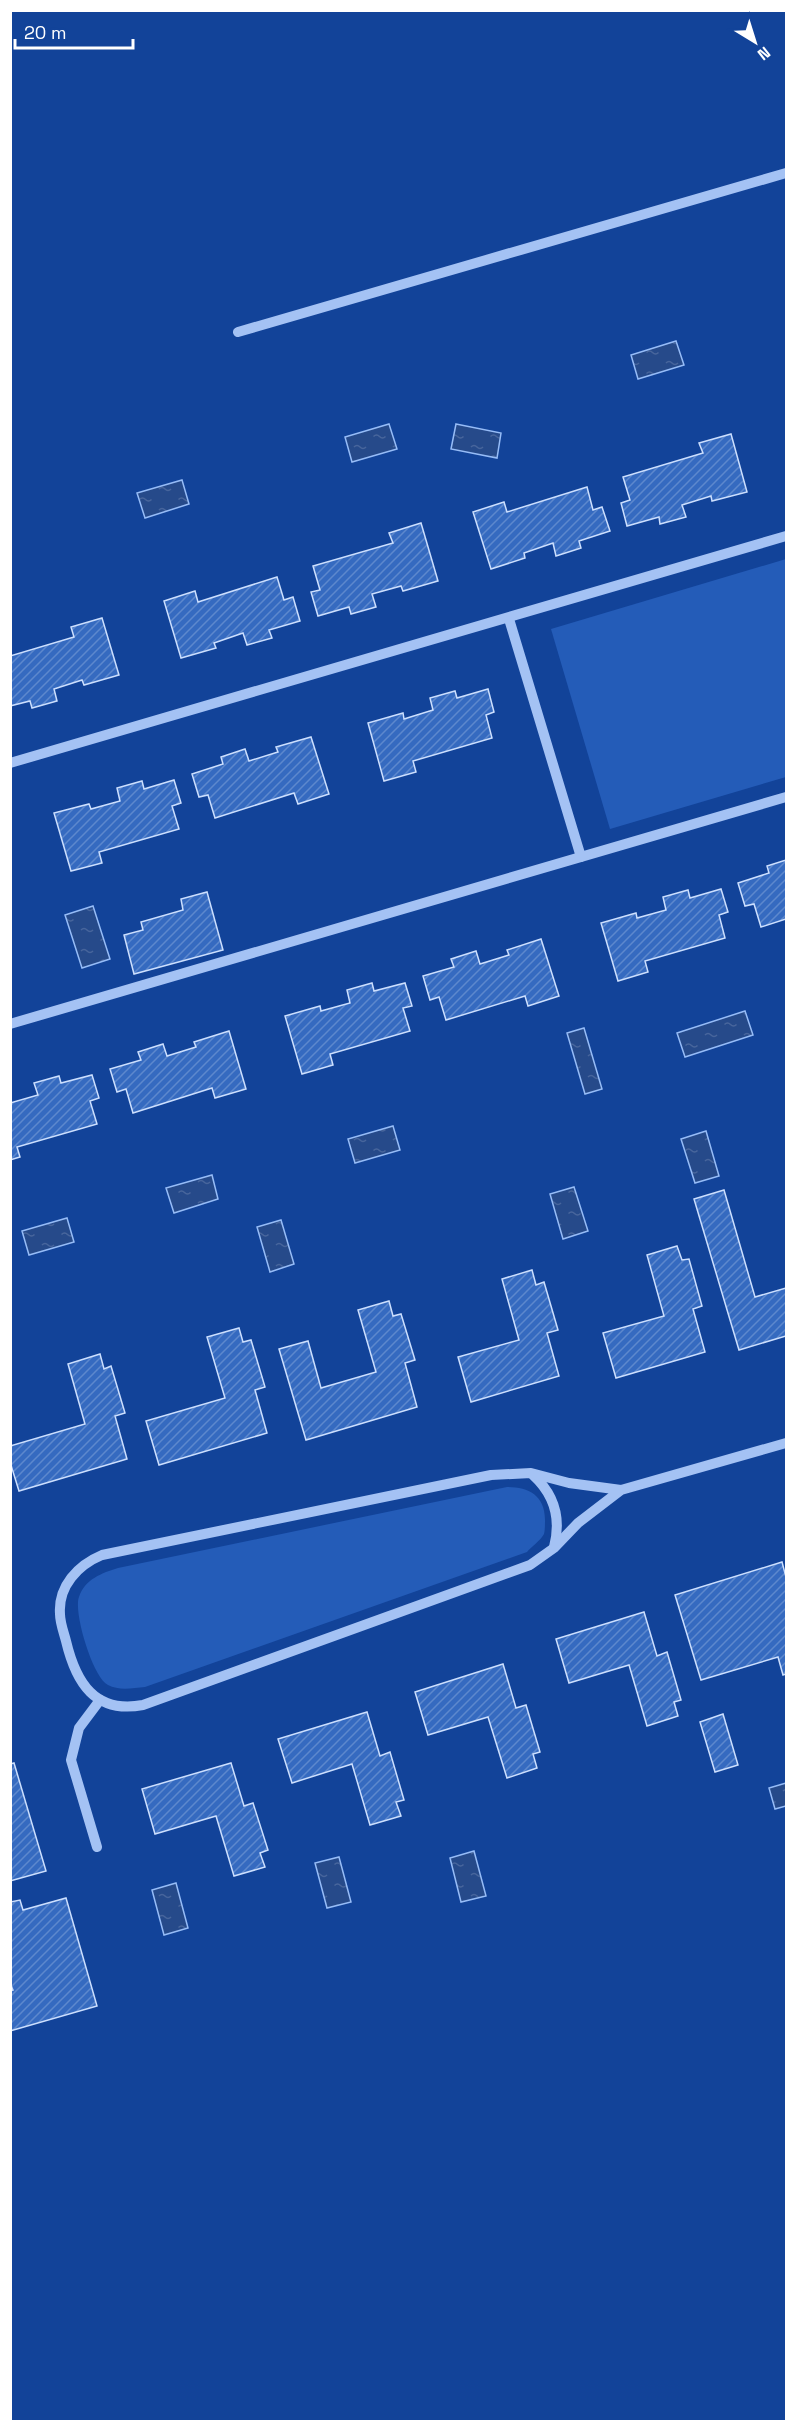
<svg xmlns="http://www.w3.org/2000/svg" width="797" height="2432" font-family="'Space Grotesk',sans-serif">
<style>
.green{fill:#245cb8}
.water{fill:url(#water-ripples);stroke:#96bcf7;stroke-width:1.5}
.building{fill:url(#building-hatch);stroke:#ccdffe;stroke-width:1.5}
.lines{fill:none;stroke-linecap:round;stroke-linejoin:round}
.minor{stroke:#a4c2f4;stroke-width:10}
</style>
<defs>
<pattern id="water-ripples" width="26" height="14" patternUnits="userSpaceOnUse" patternTransform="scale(1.5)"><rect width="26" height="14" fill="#264a8a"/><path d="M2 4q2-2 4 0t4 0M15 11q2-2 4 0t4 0" fill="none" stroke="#47659c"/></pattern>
<pattern id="building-hatch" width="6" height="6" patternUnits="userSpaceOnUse" patternTransform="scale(1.5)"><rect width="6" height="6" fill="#356ac0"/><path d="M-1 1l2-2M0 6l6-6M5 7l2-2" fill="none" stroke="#5d88cd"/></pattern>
</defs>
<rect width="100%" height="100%" fill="#124399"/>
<g class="green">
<path d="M786 559V777L610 829 551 629Z"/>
<path d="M507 1487C528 1487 545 1495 545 1520 545 1523 545 1531 544 1534 541 1540 531 1547 527 1552L145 1687C133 1688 119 1691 108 1685 93 1678 73 1612 79 1597 85 1579 102 1573 118 1568Z"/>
</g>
<g class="water">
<path d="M676 341 684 365 638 379 631 355Z"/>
<path d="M389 424 397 449 352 462 345 437Z"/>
<path d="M456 424 501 433 497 458 451 449Z"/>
<path d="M182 480 189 504 145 518 137 493Z"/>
<path d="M93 906 110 959 82 968 65 915Z"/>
<path d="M745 1011 753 1035 685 1057 677 1033Z"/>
<path d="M584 1028 602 1089 585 1094 567 1033Z"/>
<path d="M393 1126 400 1150 355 1163 348 1139Z"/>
<path d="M706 1131 719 1176 695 1183 681 1139Z"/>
<path d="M212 1175 218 1199 174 1213 166 1188Z"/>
<path d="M574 1187 588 1231 563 1239 550 1194Z"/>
<path d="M67 1218 74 1242 29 1255 22 1231Z"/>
<path d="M281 1220 294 1264 270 1272 257 1227Z"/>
<path d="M786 1783V1806L775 1809 769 1788Z"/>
<path d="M474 1851 486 1896 461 1902 450 1858Z"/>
<path d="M339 1857 351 1902 327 1908 315 1863Z"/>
<path d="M176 1883 188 1928 164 1935 152 1890Z"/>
</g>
<g class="building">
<path d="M731 434 747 492 712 501 711 496 682 505 686 517 660 524 659 517 627 526 621 503 630 500 623 477 703 453 699 443Z"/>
<path d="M587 487 593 510 602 507 610 531 579 541 581 548 556 556 553 543 524 553 525 558 491 569 473 512 504 502 507 512Z"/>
<path d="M421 523 438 581 403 591 401 586 372 594 376 607 351 614 349 607 318 616 311 592 320 590 313 566 393 543 389 533Z"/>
<path d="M277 577 284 600 293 597 300 621 269 630 272 638 247 645 243 633 214 643 216 648 181 658 164 601 195 591 198 602Z"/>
<path d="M102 618 119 675 84 685 82 680 54 689 57 701 32 708 30 701 10 706V656L74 637 71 627Z"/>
<path d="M488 689 494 712 486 715 492 738 413 761 416 772 384 781 368 723 403 713 404 719 433 710 430 698 455 691 457 698Z"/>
<path d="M311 737 329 794 298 804 294 793 215 818 208 795 199 797 192 774 223 764 221 757 245 749 249 761 278 752 276 747Z"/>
<path d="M174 780 181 803 172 806 179 829 99 852 102 863 71 871 54 813 89 804 91 809 120 801 117 788 142 781 144 789Z"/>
<path d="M786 860V919L761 927 754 904 745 906 738 883 769 873 767 866Z"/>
<path d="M721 889 728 912 719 915 725 938 645 961 648 972 618 981 601 923 636 913 637 918 666 910 663 897 688 890 690 898Z"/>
<path d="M207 892 223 950 134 974 124 935 143 930 141 922 183 910 181 899Z"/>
<path d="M541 939 559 996 528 1006 525 996 446 1020 439 997 430 1000 423 976 454 967 451 959 476 951 480 964 509 955 507 950Z"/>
<path d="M372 983 374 991 405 983 412 1006 403 1008 410 1031 330 1054 333 1065 302 1074 285 1016 320 1006 321 1011 350 1003 347 990Z"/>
<path d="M229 1031 246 1089 215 1098 212 1088 133 1113 126 1089 117 1092 110 1069 141 1060 138 1052 163 1044 167 1056 196 1047 194 1042Z"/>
<path d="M92 1075 99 1098 90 1101 97 1124 17 1147 20 1157 10 1160V1103L38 1095 34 1083 59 1076 61 1083Z"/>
<path d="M724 1190 755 1297 786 1288V1336L739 1350 694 1199Z"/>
<path d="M677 1246 682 1260 689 1259 702 1306 693 1309 705 1352 616 1378 603 1333 664 1316 647 1255Z"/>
<path d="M532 1270 536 1285 544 1282 558 1330 547 1333 559 1376 471 1402 458 1357 519 1340 502 1279Z"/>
<path d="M389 1301 393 1316 401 1314 415 1360 405 1363 417 1407 306 1440 279 1349 308 1341 321 1388 376 1372 358 1310Z"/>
<path d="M239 1328 243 1342 251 1340 265 1387 255 1390 267 1433 159 1465 146 1421 225 1398 207 1337Z"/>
<path d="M100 1354 104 1369 111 1366 125 1413 115 1416 127 1459 19 1491 10 1462V1446L85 1424 68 1364Z"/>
<path d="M782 1562 786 1577V1674L783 1675 778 1657 701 1680 675 1595Z"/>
<path d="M644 1612 657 1656 667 1652 681 1700 674 1702 678 1716 647 1726 629 1665 569 1683 556 1639Z"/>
<path d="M503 1664 516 1708 526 1705 540 1752 533 1754 537 1768 507 1778 488 1717 428 1735 415 1692Z"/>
<path d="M367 1712 380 1756 390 1752 404 1800 396 1802 401 1816 370 1825 352 1764 292 1783 278 1739Z"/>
<path d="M723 1714 738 1765 715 1772 700 1722Z"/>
<path d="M14 1763 46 1871 10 1881V1764Z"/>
<path d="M231 1763 244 1806 253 1803 268 1850 260 1853 265 1867 234 1876 216 1816 155 1834 142 1789Z"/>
<path d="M66 1898 97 2006 10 2031V1991L13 1990 10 1983V1902L20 1900 23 1910Z"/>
</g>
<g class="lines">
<g class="minor">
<path d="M238 332 786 173"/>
<path d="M509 619 581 857"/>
<path d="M10 763 786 536"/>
<path d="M10 1024 786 797"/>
<path d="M533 1475C555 1495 561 1520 554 1547"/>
<path d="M621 1490 569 1483 531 1473 491 1475 102 1555C78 1565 58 1586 60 1614 60 1623 64 1633 66 1641 76 1683 95 1714 143 1705L530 1565 554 1548 578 1523 621 1490 786 1443"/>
<path d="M97 1847 71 1760 79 1728 100 1700"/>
</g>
</g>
<rect width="797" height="2432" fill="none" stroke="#ffffff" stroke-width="24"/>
<g transform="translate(755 42) rotate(142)" stroke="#124399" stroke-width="4.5" paint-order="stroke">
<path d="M0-4.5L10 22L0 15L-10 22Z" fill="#ffffff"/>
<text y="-9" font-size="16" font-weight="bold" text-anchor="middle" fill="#ffffff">N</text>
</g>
<path d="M15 39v9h118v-9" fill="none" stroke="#ffffff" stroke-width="3"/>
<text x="24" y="39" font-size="18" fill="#ffffff" stroke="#124399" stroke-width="4.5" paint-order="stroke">20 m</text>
</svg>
